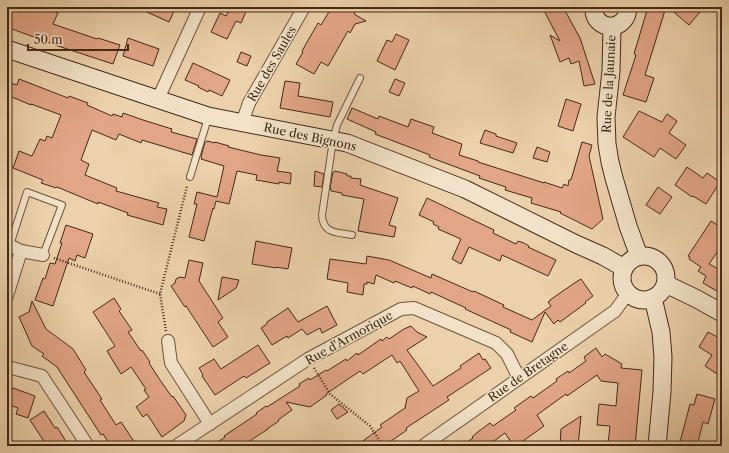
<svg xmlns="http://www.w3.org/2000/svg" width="729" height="453" font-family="'Libre Caslon Text',serif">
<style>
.building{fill:#e3a587;stroke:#422a18}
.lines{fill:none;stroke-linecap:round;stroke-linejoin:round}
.lane-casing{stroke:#6c543d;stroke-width:8}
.street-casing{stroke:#6c543d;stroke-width:14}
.secondary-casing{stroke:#422a18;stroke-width:19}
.path{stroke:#422a18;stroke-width:2.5;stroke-dasharray:1 2;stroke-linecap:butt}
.lane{stroke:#f3e2c9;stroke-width:6}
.street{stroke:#f3e2c9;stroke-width:12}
.secondary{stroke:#f3e2c9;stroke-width:17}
.labels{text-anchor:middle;stroke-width:3;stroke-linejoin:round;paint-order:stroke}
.street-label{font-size:12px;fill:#422a18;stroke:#f3e2c9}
</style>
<rect width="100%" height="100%" fill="#ecd2ac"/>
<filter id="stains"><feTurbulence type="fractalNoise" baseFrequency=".005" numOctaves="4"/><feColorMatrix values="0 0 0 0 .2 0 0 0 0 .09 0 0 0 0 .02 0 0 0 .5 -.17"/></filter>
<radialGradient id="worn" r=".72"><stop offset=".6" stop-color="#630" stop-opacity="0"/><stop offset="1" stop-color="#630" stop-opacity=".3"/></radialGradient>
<g class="building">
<path d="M22 7H52L50 10 58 13 53 24 97 39 98 38 120 45 113 64 55 45 7 27V8L20 12Z"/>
<path d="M136 7H176L169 22Z"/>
<path d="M231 7H248L241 23 236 21 227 39 211 32 220 13 226 16Z"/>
<path d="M332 7H358L354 14 366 21 355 24 350 33 348 31 328 66 321 62 314 74 296 64 303 52 302 51 318 23 321 25Z"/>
<path d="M542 7H563L580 38 595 84 584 86 579 61 571 64 569 58 560 62 550 35 560 41Z"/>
<path d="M648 7H666L645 75 654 78 646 102 623 95 636 55 634 54Z"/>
<path d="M668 7H692L700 12 689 25Z"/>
<path d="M396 34 409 40 395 70 377 61 387 40 392 42Z"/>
<path d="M128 38 159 49 153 66 123 56Z"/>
<path d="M241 52 251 56 247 66 237 62Z"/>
<path d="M193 63 230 80 222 96 209 90 208 92 198 87 199 86 185 80Z"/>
<path d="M19 79 68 98 69 96 88 103 87 105 112 116 113 114 122 117 123 113 143 120 172 129 171 132 197 139 192 155 142 140 141 143 119 134 116 140 92 130 81 160 89 164 85 175 117 188 116 191 159 203 157 207 167 209 163 225 127 215 128 213 98 202V204L57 187 56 188 41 183 43 180 13 168 19 151 32 156 40 139 45 141 47 136 52 138 61 115 31 104V105L7 95V82L17 85Z"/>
<path d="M395 79 405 83 399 96 389 92Z"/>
<path d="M285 81 300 83 298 96 333 102 330 117 280 108Z"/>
<path d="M566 99 581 104 573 131 558 126Z"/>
<path d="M352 108 378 119 379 116 408 127 411 119 434 127 432 133 462 144 459 155 478 161V162L544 183V182L562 188 564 184 568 186 569 180H571L582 142 592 145 589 156 603 219 592 229 560 213 561 212 531 203 532 198 505 190 506 187 479 178 480 176 429 157 430 155 375 134 376 132 347 119Z"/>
<path d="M639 111 662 122 667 114 677 121 669 133 686 145 676 159 660 148 654 157 623 137Z"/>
<path d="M485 130 496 134V136L517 143 513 153 480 143Z"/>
<path d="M207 141 215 143V142L229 146 228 147 261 155 280 158 277 171 291 173V178L290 184 279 182V184L256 180 257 175 237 171 229 204 216 201 214 209 213 208 204 241 189 237 197 204H194L197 192 217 197 224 166 201 159 202 158 201 157 205 142H206Z"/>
<path d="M537 147 550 152 547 162 533 158Z"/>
<path d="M687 167 703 178 707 173 720 182 706 204 693 196 692 197 675 185Z"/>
<path d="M315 171 324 174 322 187 314 186Z"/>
<path d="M335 171 347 174V176H351V178L361 179 360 185 398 198 389 225 396 227 394 237 358 231 364 199 342 195V193L331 191V189L330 188 333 172H334Z"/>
<path d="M658 187 672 197 660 214 646 205Z"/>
<path d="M427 198 494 230 493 233 495 234 516 244 518 241 524 243 529 246 528 247 556 260 548 276 502 255 500 261 469 247 461 264 452 259 461 239 438 229 439 227 433 224 434 222 419 215Z"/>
<path d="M711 221 722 228V245L709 264 720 270 719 273 722 275V294L703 283 706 276 698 271 701 267 689 259 690 257 688 256Z"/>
<path d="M66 225 93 234 85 258 77 255 75 261 69 258 53 306 35 300 43 278 45 279 50 263 55 264 62 243H60Z"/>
<path d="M256 241 292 248 288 269 276 267V268L252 264Z"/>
<path d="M367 256 389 260 431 278 432 274 473 292 474 291 504 305 503 307 532 320 551 306 548 302 550 301V300L573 284 581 279 593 296 585 302 586 303 560 322 558 320 554 324 545 312 532 342 510 332 511 330 465 309 466 308 431 292 430 294 413 286 412 288 395 281 394 283 376 275 374 284 367 282V284H364L363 295 347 292 348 283 327 279 330 259 366 264Z"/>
<path d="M189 260 203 263 199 281 223 318 218 322 228 337 213 347 186 306 185 307 171 286 175 283 176 279 180 277 185 278Z"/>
<path d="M222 277 239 280 236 288 218 300Z"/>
<path d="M114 298 121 309 119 311 132 330 128 332 141 351 142 350 150 362 149 363 160 380 172 397 173 396 186 415 184 421 162 437 147 414 143 417 136 407 149 397 144 390 146 389 131 367 121 374 107 351 115 346 93 312Z"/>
<path d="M32 301 46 329 73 349 86 370 84 372 102 399 100 400 116 425 121 422 137 446H111L103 434 101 435 57 367 42 356 44 354 32 346 19 317 29 312Z"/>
<path d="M327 306 337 325 322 333 320 328 307 335 302 329 288 338 287 336 272 345 261 328 267 324V322L288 308 298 322Z"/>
<path d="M411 326 417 332 427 337 407 350 433 386 461 368 460 366 479 353 483 360 485 359 491 368 447 397 449 400 406 428 407 430 384 446H356L382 427 380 425 405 408 407 398 419 391 400 361 397 363 392 355 363 374 360 371 326 394 327 395 310 407 286 402 292 410 278 420 279 421 267 429H268L242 446H212L225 437 224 436 257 414 256 413 266 406 267 407 300 386 299 384 309 378 310 380 326 370 327 371 346 359 347 361 357 353 358 355 381 339 382 341 387 337 389 339 404 329Z"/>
<path d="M708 332 721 339 722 338V377L705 366 712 355 699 347Z"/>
<path d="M258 345 270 363 246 378 244 376 215 395 202 376 203 375 199 368 214 359 221 369Z"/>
<path d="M596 348 602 357 605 354 622 364 621 368 642 370 635 446H611V444H608L610 426 597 425 599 404 616 406 618 383 601 381 597 375 567 396 566 394 537 415 544 426 516 446H514L505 433 487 446H461L473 438 472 437 479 431 490 423 493 426 516 410 514 408 531 396 533 398 557 381 556 379 568 371 569 373 586 361 584 357Z"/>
<path d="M7 387 13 389V388L35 396 28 418 16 414 18 408 7 404Z"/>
<path d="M697 394 715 399 708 424 703 422 697 446H679L690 404 694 405Z"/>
<path d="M339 404 348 412 337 419 331 410Z"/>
<path d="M44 411 55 428 57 427 69 446H47L30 420Z"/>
<path d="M581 416 578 446H560L561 429Z"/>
</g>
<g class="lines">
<g class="lane-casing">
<g id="lane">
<path d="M190 177 208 118"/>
<path d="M352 235C336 232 323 234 322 215L333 140 337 125 360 78"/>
<path d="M10 245 27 192 62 205 43 255"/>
</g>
</g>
<g class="street-casing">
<g id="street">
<path d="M158 99 200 7"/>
<path d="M242 123 249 103 304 7"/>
<path d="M7 244 21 251 43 255"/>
<path d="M7 296 21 251"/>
<path d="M168 341 171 363 210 424"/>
<path d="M7 365 8 367 42 376 88 446"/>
<path d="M176 446 308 359 401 309 414 308 496 343 507 354 519 378"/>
<path d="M423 446 615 311 628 293"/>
</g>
</g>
<g class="secondary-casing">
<g id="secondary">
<path d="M594 7C592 32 628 33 628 7"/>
<path d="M612 27 611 71 606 117 607 144 610 162 614 178 628 226 639 256"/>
<path d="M7 49 208 116 347 143 465 189 576 244 603 256 624 268"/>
<circle cx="644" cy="278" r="22"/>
<path d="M666 284 697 299 722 313"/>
<path d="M653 298 661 332 663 357 662 392 657 446"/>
</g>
</g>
<g class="path">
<path d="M54 258 160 294"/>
<path d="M166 331 160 294 187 186"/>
<path d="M314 368 330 394 370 426 383 446"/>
</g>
<use href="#lane" class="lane"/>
<use href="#street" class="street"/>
<use href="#secondary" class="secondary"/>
</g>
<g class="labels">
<g class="street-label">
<text transform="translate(272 64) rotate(-60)" y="4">Rue des Saules</text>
<text transform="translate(609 84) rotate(-87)" y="4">Rue de la Jaunaie</text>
<text transform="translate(310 137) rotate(12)" y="4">Rue des Bignons</text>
<text transform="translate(349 338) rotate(-29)" y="4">Rue d'Armorique</text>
<text transform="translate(528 372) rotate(-35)" y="4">Rue de Bretagne</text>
</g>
</g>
<rect width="729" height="453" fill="none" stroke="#ecd2ac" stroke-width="24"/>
<rect x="8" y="8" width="713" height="437" fill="none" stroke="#422a18" stroke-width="2"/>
<rect x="12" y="12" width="705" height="429" fill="none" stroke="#422a18"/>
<path d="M28 44v6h100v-6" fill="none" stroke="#422a18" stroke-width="2"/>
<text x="34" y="44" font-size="12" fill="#422a18" stroke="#f3e2c9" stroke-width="3" paint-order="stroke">50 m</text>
<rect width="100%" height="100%" filter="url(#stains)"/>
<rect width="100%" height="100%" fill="url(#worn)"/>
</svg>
